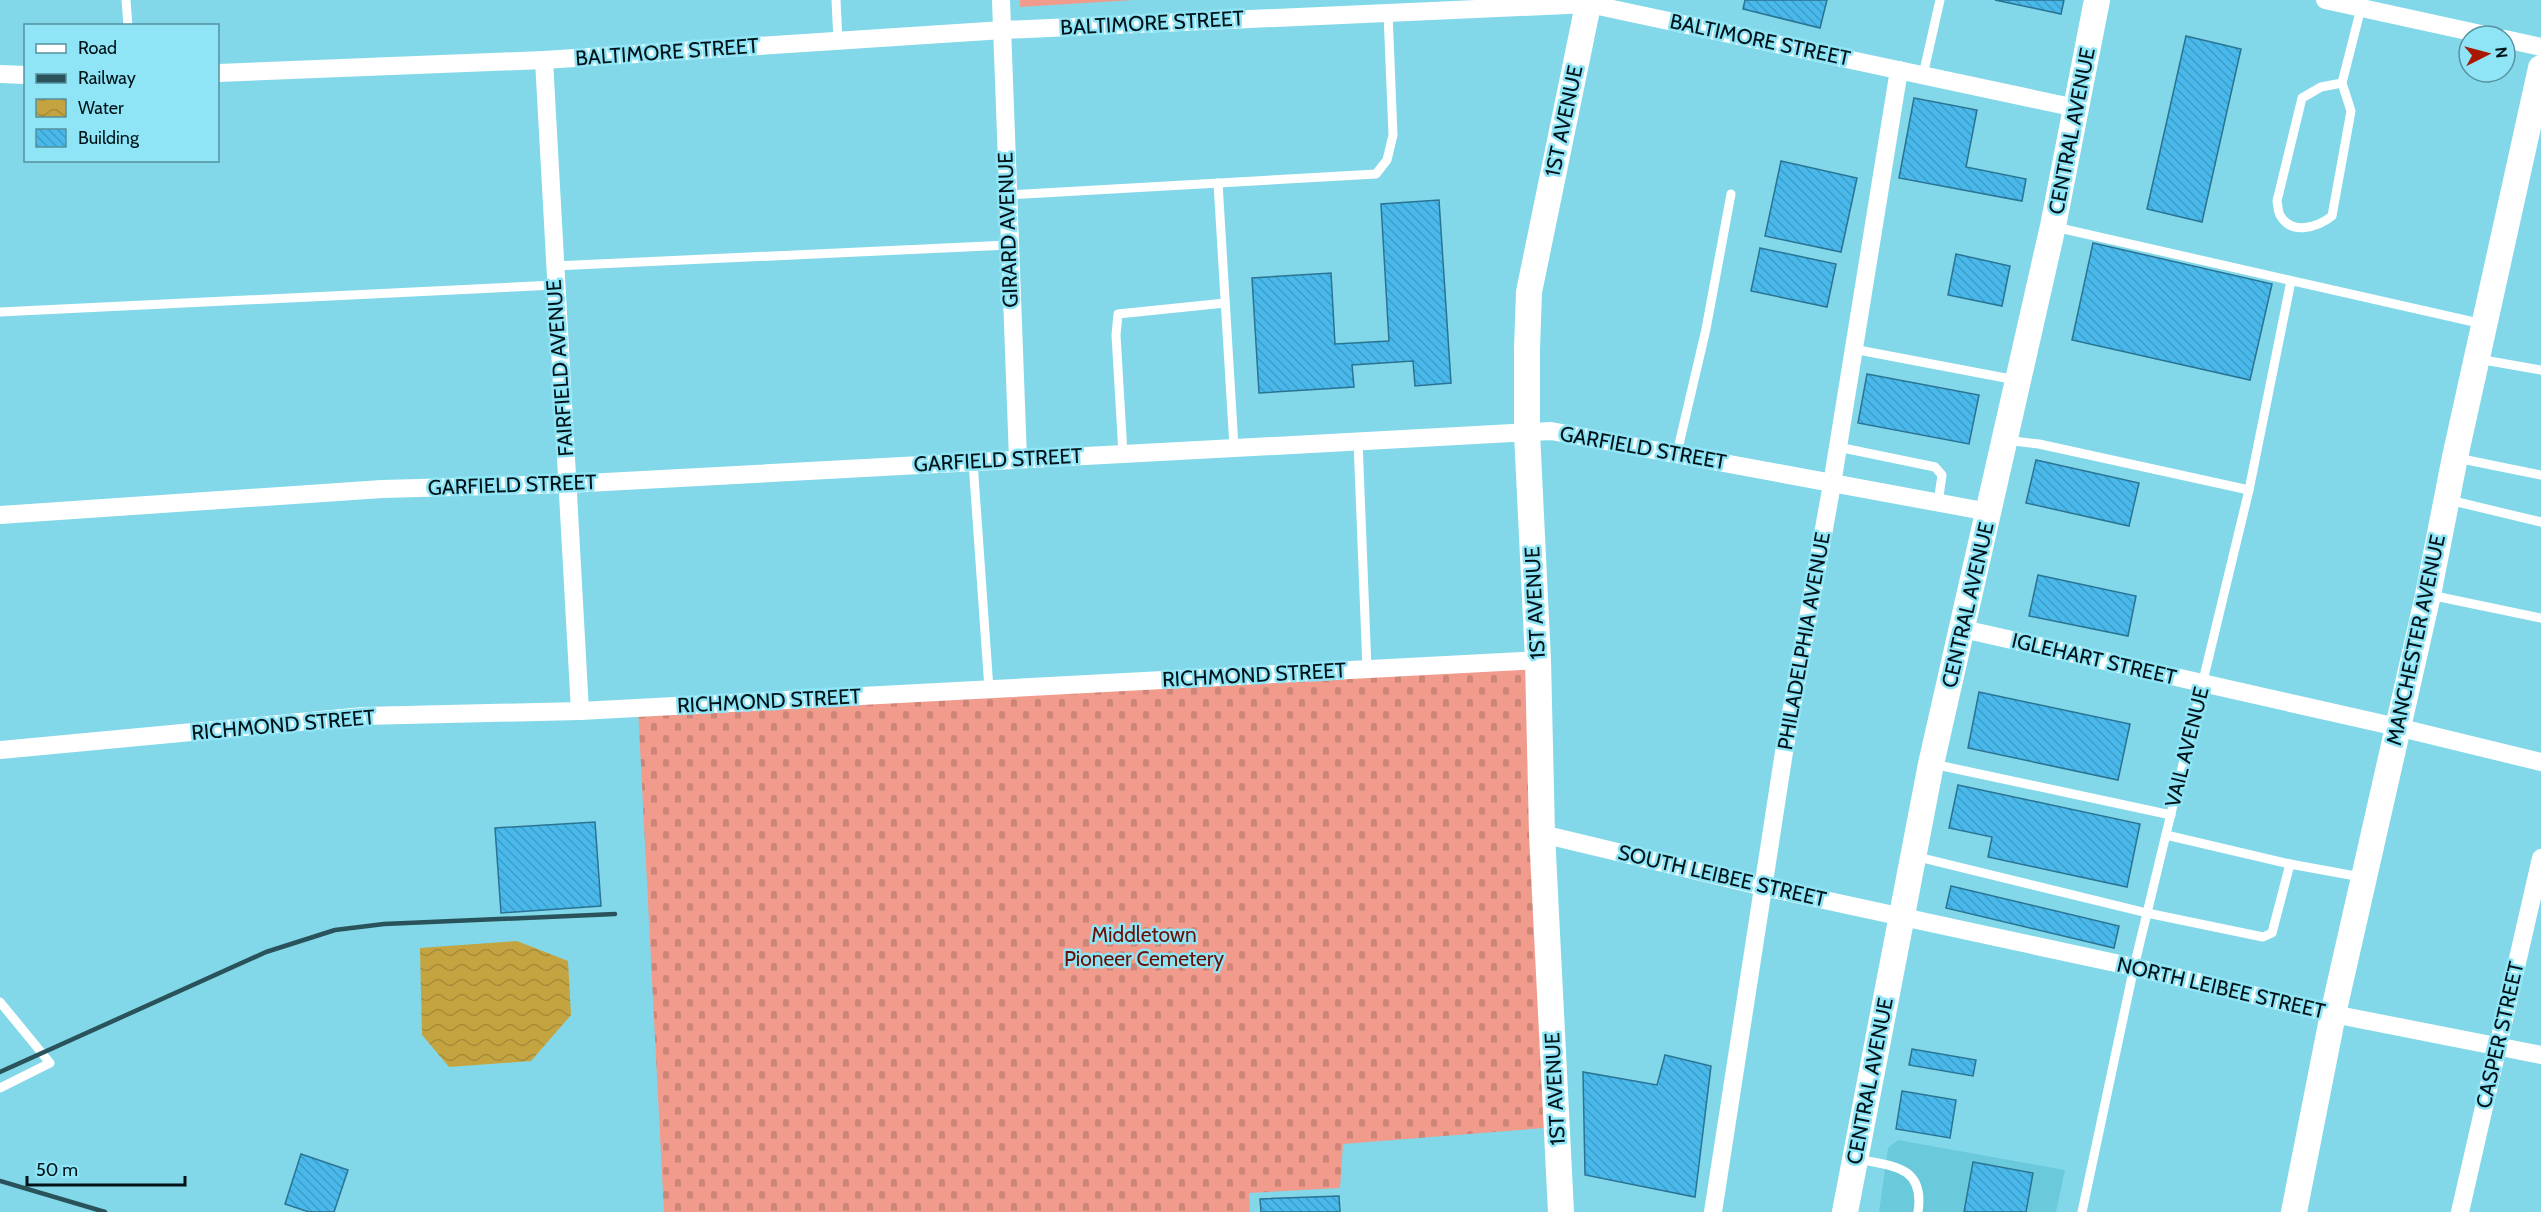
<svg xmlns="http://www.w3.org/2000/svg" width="2541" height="1212" font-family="Cabin,sans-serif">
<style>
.built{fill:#6acadc}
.grass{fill:#f09b8c}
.cemetery{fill:url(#cemetery-stones)}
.water{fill:url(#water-waves)}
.building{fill:url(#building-back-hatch);stroke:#2a7393;stroke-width:1.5}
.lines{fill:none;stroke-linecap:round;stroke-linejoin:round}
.lane{stroke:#fff;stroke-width:9}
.street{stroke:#fff;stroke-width:18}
.secondary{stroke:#fff;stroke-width:26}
.rail{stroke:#29525a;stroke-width:4.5}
.labels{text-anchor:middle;stroke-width:5;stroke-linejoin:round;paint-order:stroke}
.street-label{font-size:21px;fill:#001318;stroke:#8fe5f6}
.park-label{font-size:21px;fill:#691207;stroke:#8fe5f6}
</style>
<defs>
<pattern id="cemetery-stones" width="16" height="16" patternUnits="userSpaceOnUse" patternTransform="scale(1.5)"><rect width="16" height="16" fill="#f09b8c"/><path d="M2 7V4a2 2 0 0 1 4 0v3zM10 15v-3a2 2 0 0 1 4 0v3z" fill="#cc8578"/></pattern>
<pattern id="water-waves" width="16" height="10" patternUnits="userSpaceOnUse" patternTransform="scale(1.5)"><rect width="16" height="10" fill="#c4a441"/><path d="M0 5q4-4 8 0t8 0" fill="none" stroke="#a78c38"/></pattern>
<pattern id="building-back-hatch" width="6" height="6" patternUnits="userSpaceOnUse" patternTransform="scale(1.5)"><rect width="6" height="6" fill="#49b8ea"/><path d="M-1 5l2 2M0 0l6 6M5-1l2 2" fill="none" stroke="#3e9dc8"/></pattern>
</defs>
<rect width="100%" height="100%" fill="#82d8e8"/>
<path class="built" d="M1898 1140 2065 1170 2056 1212H1879L1888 1148Z"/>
<path class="grass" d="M1020 0H1133L1020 7Z"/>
<path class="cemetery" d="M1538 660 1557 1127 1343 1144 1340 1188 1249 1193 1250 1212H664L638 708Z"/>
<path class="water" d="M517 941 568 961 571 1015 531 1061 449 1067 422 1035 420 948Z"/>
<g class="building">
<path d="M1745 0H1827L1820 28 1743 9Z"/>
<path d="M1995 0H2064L2061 14Z"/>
<path d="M2186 36 2241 49 2202 222 2147 209Z"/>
<path d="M1914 98 1977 110 1966 167 2026 179 2022 201 1899 178Z"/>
<path d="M1781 161 1857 178 1841 252 1765 236Z"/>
<path d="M1439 200 1451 383 1415 386 1413 361 1352 365 1354 387 1259 393 1252 278 1331 273 1335 344 1389 341 1381 204Z"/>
<path d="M2093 243 2272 284 2250 380 2072 340Z"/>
<path d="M1760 248 1836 264 1827 307 1751 291Z"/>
<path d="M1956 254 2010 266 2002 306 1948 295Z"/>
<path d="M1867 374 1979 395 1969 444 1858 423Z"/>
<path d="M2036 460 2139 483 2129 526 2026 503Z"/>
<path d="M2038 575 2136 596 2128 636 2029 616Z"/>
<path d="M1979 692 2130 724 2118 780 1968 748Z"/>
<path d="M1958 785 2140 824 2127 887 1988 857 1992 837 1949 828Z"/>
<path d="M595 822 601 906 501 913 495 828Z"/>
<path d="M1951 886 2119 926 2114 948 1946 908Z"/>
<path d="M1912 1049 1976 1060 1973 1076 1909 1065Z"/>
<path d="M1665 1055 1711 1066 1695 1197 1585 1175 1583 1072 1657 1085Z"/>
<path d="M1902 1091 1956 1100 1950 1138 1896 1129Z"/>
<path d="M301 1154 348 1170 334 1212H309L285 1204Z"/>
<path d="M1973 1162 2033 1173 2026 1212H1964Z"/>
<path d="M1339 1196 1340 1212H1261L1260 1199Z"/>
</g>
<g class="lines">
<g class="lane">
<path d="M126 0 128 26"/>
<path d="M836 0 838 41"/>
<path d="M1923 75 1940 0"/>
<path d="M2342 83 2321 87 2302 98 2277 201C2278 205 2278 212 2280 215 2291 236 2318 227 2332 216L2351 111 2342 83 2361 8"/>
<path d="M1218 183 1234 447"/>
<path d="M1007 195 1376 174 1387 160 1393 135 1388 13"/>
<path d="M2055 227 2483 324"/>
<path d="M554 266 1009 245"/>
<path d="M0 312 555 285"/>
<path d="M1853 349 2016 380"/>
<path d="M2478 359 2541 370"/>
<path d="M2005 440 2039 444 2249 490"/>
<path d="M1358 441 1367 669"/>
<path d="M1838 447 1935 467 1942 475 1938 503"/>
<path d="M1677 453 1706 329 1731 194"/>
<path d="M1123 454 1116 335 1118 314 1225 303"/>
<path d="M2457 458 2541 475"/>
<path d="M973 462 989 689"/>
<path d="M2449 500 2541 522"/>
<path d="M2430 595 2541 618"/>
<path d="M1933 764 2171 815"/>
<path d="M1914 856 2147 913 2263 937 2272 933 2290 864 2166 835"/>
<path d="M2290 864 2361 877"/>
<path d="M0 1002 50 1063 0 1088"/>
<path d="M1857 1159C1893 1166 1925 1166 1918 1212"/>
<path d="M2082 1212 2134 967 2249 490 2291 281"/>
</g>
<g class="street">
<path d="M1001 0 1018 459"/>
<path d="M2325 0 2490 36"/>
<path d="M2505 39 2541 47"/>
<path d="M544 60 580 711"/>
<path d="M218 73 544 60 1003 30 1589 4 2076 108"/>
<path d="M0 74 26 75"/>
<path d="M0 515 382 489 568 484 1551 431 1989 512"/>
<path d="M1963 629 2397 727 2541 762"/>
<path d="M0 750 363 716 580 711 1538 660"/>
<path d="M1542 834 1764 887 2134 967 2333 1014 2541 1055"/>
<path d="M1713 1212 1784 752 1832 484 1899 70"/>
<path d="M2460 1212 2541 858"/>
</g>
<g class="secondary">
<path d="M1561 1212 1542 834 1538 660 1527 433V349L1529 292 1589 0"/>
<path d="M1845 1212 1931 764 2053 226 2097 0"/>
<path d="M2294 1212 2333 1014 2428 595 2455 457 2541 68"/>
</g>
<g class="rail">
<path d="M0 1072 266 952 335 930 384 924 615 914"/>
<path d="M0 1181 105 1212"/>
</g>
</g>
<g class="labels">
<g class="street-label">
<text transform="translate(1152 23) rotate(-3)" y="7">BALTIMORE STREET</text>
<text transform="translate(1760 40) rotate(12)" y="7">BALTIMORE STREET</text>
<text transform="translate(667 52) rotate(-4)" y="7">BALTIMORE STREET</text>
<text transform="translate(1564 121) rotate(-78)" y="7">1ST AVENUE</text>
<text transform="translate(2072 131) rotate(-79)" y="7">CENTRAL AVENUE</text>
<text transform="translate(1008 230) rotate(-92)" y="7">GIRARD AVENUE</text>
<text transform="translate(560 368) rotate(-94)" y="7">FAIRFIELD AVENUE</text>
<text transform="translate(1643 448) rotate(10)" y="7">GARFIELD STREET</text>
<text transform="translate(998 460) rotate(-3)" y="7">GARFIELD STREET</text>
<text transform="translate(512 485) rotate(-2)" y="7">GARFIELD STREET</text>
<text transform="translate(1535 603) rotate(-93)" y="7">1ST AVENUE</text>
<text transform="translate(1968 605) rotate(-77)" y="7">CENTRAL AVENUE</text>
<text transform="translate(2416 640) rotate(-78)" y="7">MANCHESTER AVENUE</text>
<text transform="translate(1804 641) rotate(-80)" y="7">PHILADELPHIA AVENUE</text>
<text transform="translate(2094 659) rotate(13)" y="7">IGLEHART STREET</text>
<text transform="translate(1254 675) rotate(-3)" y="7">RICHMOND STREET</text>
<text transform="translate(769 701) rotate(-3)" y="7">RICHMOND STREET</text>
<text transform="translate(283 725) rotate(-5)" y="7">RICHMOND STREET</text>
<text transform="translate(2187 747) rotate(-76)" y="7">VAIL AVENUE</text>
<text transform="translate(1722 876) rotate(13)" y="7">SOUTH LEIBEE STREET</text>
<text transform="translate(2221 988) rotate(13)" y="7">NORTH LEIBEE STREET</text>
<text transform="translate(2500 1035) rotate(-77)" y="7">CASPER STREET</text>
<text transform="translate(1870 1081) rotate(-79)" y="7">CENTRAL AVENUE</text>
<text transform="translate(1555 1089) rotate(-93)" y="7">1ST AVENUE</text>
</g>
<g class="park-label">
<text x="1144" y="942">Middletown<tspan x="1144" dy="24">Pioneer Cemetery</tspan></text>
</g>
</g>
<rect x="24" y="24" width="195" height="138" fill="#8fe5f6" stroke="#56919d" stroke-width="1.5"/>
<rect x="36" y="44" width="30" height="9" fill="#ffffff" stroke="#56919d" stroke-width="1.5"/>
<text x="78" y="54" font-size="18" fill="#001318">Road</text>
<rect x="36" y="74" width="30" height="9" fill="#29525a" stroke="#56919d" stroke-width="1.5"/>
<text x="78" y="84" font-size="18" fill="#001318">Railway</text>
<rect x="36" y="99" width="30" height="18" fill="url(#water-waves)" stroke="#56919d" stroke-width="1.5"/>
<text x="78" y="114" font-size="18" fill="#001318">Water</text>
<rect x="36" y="129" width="30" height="18" fill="url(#building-back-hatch)" stroke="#56919d" stroke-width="1.5"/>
<text x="78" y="144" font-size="18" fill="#001318">Building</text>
<g transform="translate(2487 54) rotate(84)"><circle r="28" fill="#8fe5f6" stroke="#56919d" stroke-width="1.5"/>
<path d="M0-4.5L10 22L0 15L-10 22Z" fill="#a91805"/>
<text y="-9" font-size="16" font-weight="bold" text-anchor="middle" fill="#001318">N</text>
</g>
<path d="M27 1176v9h158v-9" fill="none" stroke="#001318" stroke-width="3"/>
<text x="36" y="1176" font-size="18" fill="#001318" stroke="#8fe5f6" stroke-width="4.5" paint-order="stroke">50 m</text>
</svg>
